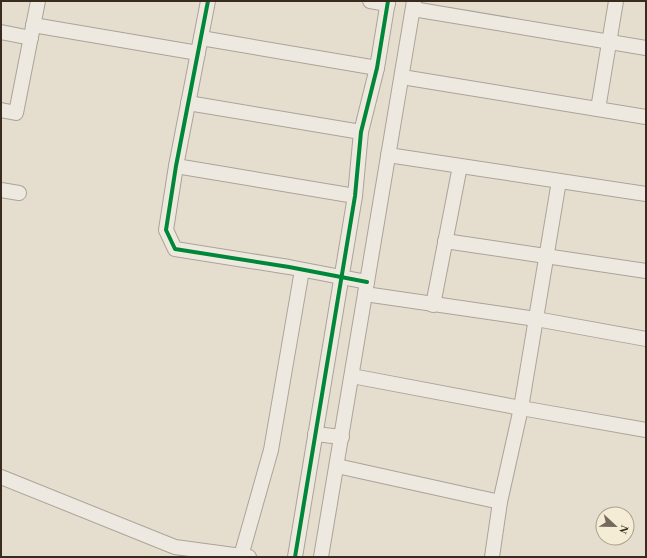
<svg xmlns="http://www.w3.org/2000/svg" width="647" height="558" font-family="'Times New Roman',serif">
<style>
.lines{fill:none;stroke-linecap:round;stroke-linejoin:round}
.minor-casing{stroke:#aaa398;stroke-width:16}
.minor{stroke:#eee9e0;stroke-width:14}
.cycleway-casing{stroke:#f5ecd5;stroke-width:6}
.cycleway{stroke:#00873e;stroke-width:4}
</style>
<rect width="100%" height="100%" fill="#e5decf"/>
<g class="lines">
<g class="minor-casing">
<g id="minor">
<path d="M208 1 176 166 166 230 175 249 289 267 367 282"/>
<path d="M370 1 388 4"/>
<path d="M413 9 646 48"/>
<path d="M33 25 198 53"/>
<path d="M1 32 31 38"/>
<path d="M201 38 377 68"/>
<path d="M402 77 646 117"/>
<path d="M188 103 361 132"/>
<path d="M598 109 616 1"/>
<path d="M1 110 16 113 38 1"/>
<path d="M388 155 646 194"/>
<path d="M176 166 355 196"/>
<path d="M1 190 19 193"/>
<path d="M445 241 646 271"/>
<path d="M365 294 536 319 646 339"/>
<path d="M433 305 460 166"/>
<path d="M352 376 521 408 646 430"/>
<path d="M315 434 342 437"/>
<path d="M337 466 500 502"/>
<path d="M1 477 175 547 249 557"/>
<path d="M241 556 271 450 302 270"/>
<path d="M295 557 355 196 361 132 377 68 388 1"/>
<path d="M321 557 414 1"/>
<path d="M492 557 500 502 521 408 559 181"/>
</g>
</g>
<use href="#minor" class="minor"/>
<g class="cycleway-casing">
<g id="cycleway">
<path d="M208 1 176 166 166 230 175 249 289 267 367 282"/>
<path d="M295 557 355 196 361 132 377 68 388 1"/>
</g>
</g>
<use href="#cycleway" class="cycleway"/>
</g>
<rect width="647" height="558" fill="none" stroke="#392c1f" stroke-width="4"/>
<g transform="translate(615 526) rotate(112)"><circle r="19" fill="#f5ecd5" stroke="#aa9f8c"/>
<path d="M0-3L7 15L0 10L-7 15Z" fill="#756a5d"/>
<text y="-6" font-size="11" font-weight="bold" text-anchor="middle" fill="#392c1f">N</text>
</g>
</svg>
